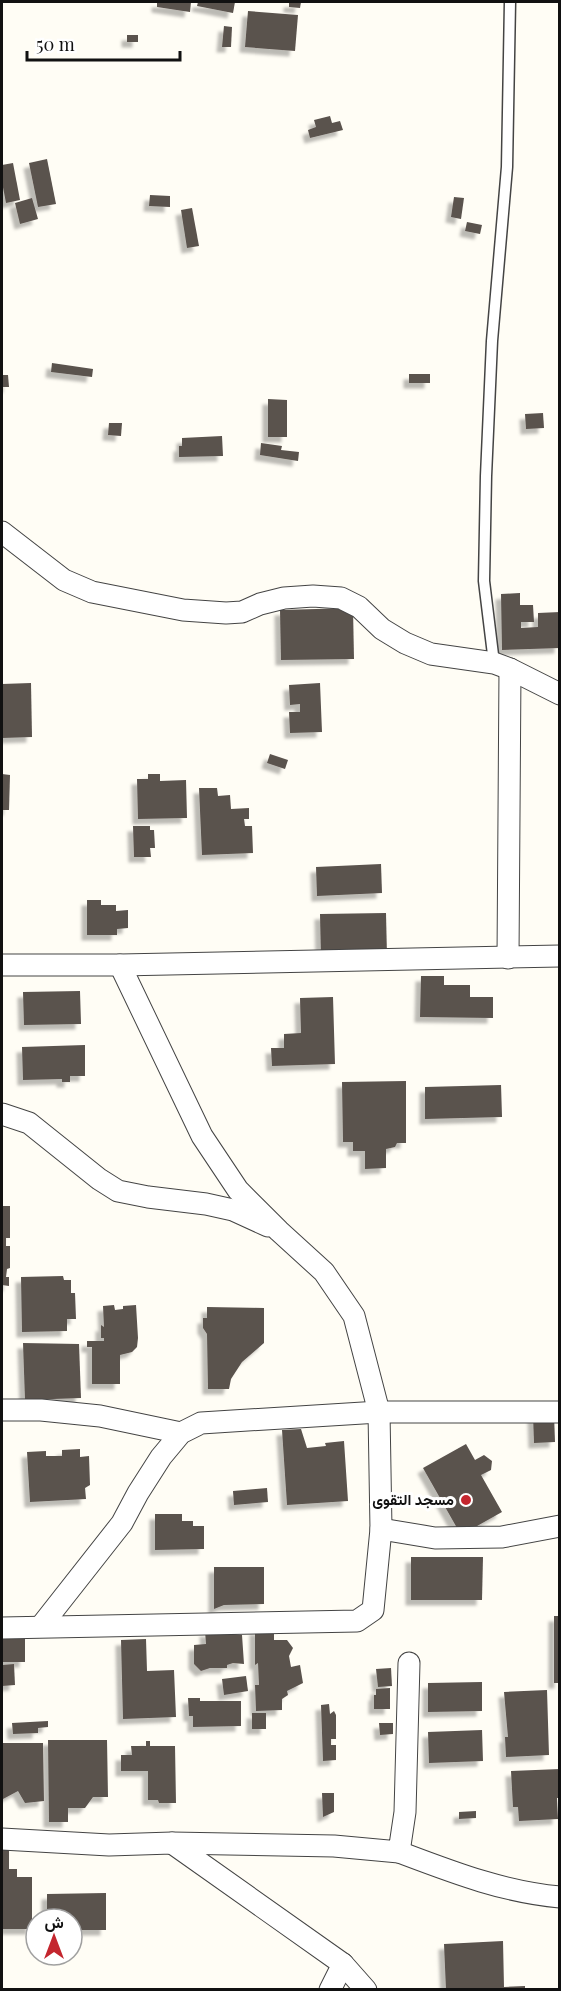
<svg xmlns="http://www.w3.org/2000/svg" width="561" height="1991" font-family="'Playfair Display',Vazirmatn,serif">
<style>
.building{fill:#5a524d;filter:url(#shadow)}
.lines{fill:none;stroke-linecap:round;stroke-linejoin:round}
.lane-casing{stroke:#444;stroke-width:13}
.street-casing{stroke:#444;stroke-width:23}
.lane{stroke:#fff;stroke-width:10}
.street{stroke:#fff;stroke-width:21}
.poi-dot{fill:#c4262e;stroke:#fff;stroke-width:2}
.labels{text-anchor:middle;stroke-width:6;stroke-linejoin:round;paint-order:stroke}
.poi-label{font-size:15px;font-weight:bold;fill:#111;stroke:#fff;text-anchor:end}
</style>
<defs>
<filter id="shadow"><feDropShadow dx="-5.5" dy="5.5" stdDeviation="1.5" flood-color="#0004"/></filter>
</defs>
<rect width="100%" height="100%" fill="#fffdf5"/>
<g class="building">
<path d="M157 2H191L190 12 157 7Z"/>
<path d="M198 2H235L233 13 197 6Z"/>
<path d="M289 2H301L300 8 289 7Z"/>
<path d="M248 11 298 15 295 51 245 47Z"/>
<path d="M224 26 232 27 231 47H222Z"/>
<rect x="127" y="35" width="11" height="7"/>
<path d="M330 116 332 123 340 121 343 130 310 138 308 130 316 127 314 120Z"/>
<path d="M47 159 56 204 38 207 29 163Z"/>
<path d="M13 163 20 200 6 203 2 182V165Z"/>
<path d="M150 195 170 196V207L149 206Z"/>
<path d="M454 197 464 198 461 219 451 217Z"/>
<path d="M32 198 38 219 20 224 15 203Z"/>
<path d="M192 208 199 246 187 248 181 210Z"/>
<path d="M467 222 482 225 480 234 465 231Z"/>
<path d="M52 363 93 369 92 377 51 372Z"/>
<rect x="409" y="374" width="21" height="9"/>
<path d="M2 375H8L9 387H2Z"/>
<path d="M268 399 287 400V437H268Z"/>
<path d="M543 413 544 428 526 429 525 414Z"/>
<path d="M109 423H122L121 436 108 435Z"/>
<path d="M222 436 223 456 179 457V446H182V438Z"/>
<path d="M261 443 282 446 281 450 299 452 298 461 260 455Z"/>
<path d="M520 593V605H533L534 622H521V628L538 627V613L560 612V648L502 650 501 594Z"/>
<path d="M353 608 354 659 281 660 280 610Z"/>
<path d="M31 683 32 737 2 738V684Z"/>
<path d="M320 683 322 732 290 733 289 712H300V704L290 705 289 685Z"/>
<path d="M270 754 288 760 285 769 267 763Z"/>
<path d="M2 774 10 775 9 810H2Z"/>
<path d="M148 774H160V781L186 780 187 818 138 819 137 779H148Z"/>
<path d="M199 788H217L218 796 230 795 231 809 249 808V819H244L245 826H252L253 853 202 855Z"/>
<path d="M133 826H150V830H154L155 848H150L151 857H134Z"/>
<path d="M381 864 382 893 317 896 316 867Z"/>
<path d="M87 900H101V905H116V911L128 910V928L117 929V935H87Z"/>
<path d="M386 913 387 956 321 957 320 914Z"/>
<path d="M421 976H444V985H470V997H493V1018L420 1017Z"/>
<path d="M80 991 81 1024 24 1025 23 992Z"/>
<path d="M333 997 335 1064 272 1066 271 1048H284V1034L301 1033 300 998Z"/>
<path d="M85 1045V1076H70V1082H62V1079L23 1080 22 1047Z"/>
<path d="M406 1081V1143H397L395 1147 386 1149V1168L365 1169V1151H353V1142H343L342 1082Z"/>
<path d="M501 1085 502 1117 425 1119V1087Z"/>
<path d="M2 1206H10V1238H6V1246H10V1268L7 1269 6 1277H9V1286L2 1285Z"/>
<path d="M63 1276 64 1280H71V1293H75L76 1319H67V1331L22 1332 21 1277Z"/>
<path d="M114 1305 115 1310 123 1309V1306L136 1305 138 1338 137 1347 132 1352 120 1355V1384H92V1347H87V1341H104V1338H101V1325L104 1327 103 1306Z"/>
<path d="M207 1307 264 1308V1343L242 1362 231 1379 229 1389H208L207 1334 203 1328V1318H207Z"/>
<path d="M23 1343 79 1344 81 1398 25 1400Z"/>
<path d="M554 1414 555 1442 534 1443 533 1415Z"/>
<path d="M301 1429 307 1448 326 1446 325 1443 344 1441 348 1501 287 1505 282 1430Z"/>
<path d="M466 1444 475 1460 484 1455 492 1461 491 1470 481 1475 502 1512 461 1535 423 1468Z"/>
<path d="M80 1449V1457L89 1456 90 1485 85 1488 86 1499 30 1502 27 1452 46 1451V1456H62V1450Z"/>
<path d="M267 1488 268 1502 234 1505 233 1491Z"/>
<path d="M155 1514H182V1521H193V1526H204V1549L155 1550Z"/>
<path d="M411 1557H483L482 1600H411Z"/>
<path d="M214 1567H264V1604L224 1605 214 1609Z"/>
<rect x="554" y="1616" width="6" height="67"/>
<path d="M255 1629 274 1630V1640H287L293 1648 289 1656 291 1667 300 1665 303 1683 287 1691 288 1695 282 1699V1710L256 1711 255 1685H259L258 1663 255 1665Z"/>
<path d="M205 1631 242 1635 244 1664 233 1663 227 1665V1668H210L201 1671 194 1664V1645L206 1644Z"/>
<path d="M25 1636V1662H2V1637Z"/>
<path d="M146 1639 147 1671 174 1670 176 1717 123 1719 121 1640Z"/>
<path d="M14 1664 15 1685 2 1686V1665Z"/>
<path d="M391 1668 392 1686 378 1687 376 1669Z"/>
<path d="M246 1676 248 1691 224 1695 222 1679Z"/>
<path d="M482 1682V1711L428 1712V1683Z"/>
<path d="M390 1688V1709H374V1695H376V1689Z"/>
<path d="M547 1690 549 1755 506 1757 505 1737H508L504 1692Z"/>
<path d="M188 1698H200V1701H241V1726L193 1727V1716H189Z"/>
<path d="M329 1704 330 1714 334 1711 336 1715V1739H331V1745H336V1760L323 1761 321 1705Z"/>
<rect x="252" y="1713" width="14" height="16"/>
<path d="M48 1721V1727L38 1728V1733L13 1734 12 1723Z"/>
<path d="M379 1723H393V1734L380 1735Z"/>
<path d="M482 1730 483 1761 429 1763 428 1732Z"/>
<path d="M48 1740H107L108 1797H93L85 1808H68V1822H49Z"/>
<path d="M146 1741H150V1746H175L176 1803H159L158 1800H148V1771H121V1755H132L131 1746H146Z"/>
<path d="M2 1743H43L44 1801 25 1803 18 1791 3 1799 2 1797Z"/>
<path d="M560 1769V1798H557L558 1819 519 1821 518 1807H513L511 1771Z"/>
<path d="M322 1793H334V1812L323 1817Z"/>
<path d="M476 1811V1818L459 1819V1812Z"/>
<path d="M2 1844H9V1869H17V1877H32V1929H2Z"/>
<path d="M106 1893V1930H72V1919H47V1894Z"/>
<path d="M503 1941 504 1987 525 1986V1990H446L444 1944Z"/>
</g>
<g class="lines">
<g class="lane-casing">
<path id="lane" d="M494 663 484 581 486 476 492 341 507 167 510 2"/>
</g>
<g class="street-casing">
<g id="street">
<path d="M2 532 64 580 92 592 183 610 226 613 242 612 260 604 284 598 313 596 341 598 359 607 382 629 405 643 431 654 494 663 510 669 560 694"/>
<path d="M508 958 510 669"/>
<path d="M2 965H120L560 956"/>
<path d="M2 1114 29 1123 99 1179 118 1191 148 1197 206 1204 233 1210 268 1226"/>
<path d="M2 1410H41L100 1416 181 1433"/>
<path d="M381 1529 435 1538 502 1537 560 1526"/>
<path d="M41 1626 122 1523 138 1493 161 1457 181 1433 201 1423 379 1412H560"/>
<path d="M2 1628 357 1621 373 1610 381 1529 379 1412 354 1316 324 1272 279 1231 238 1190 202 1136 120 965"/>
<path d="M2 1839 109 1845 172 1843 334 1846 399 1852 405 1812 409 1663"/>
<path d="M172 1843 343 1964 330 1990"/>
<path d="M399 1852C452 1872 503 1892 560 1897"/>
<path d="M343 1964 366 1990"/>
</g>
</g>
<use href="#lane" class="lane"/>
<use href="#street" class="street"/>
</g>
<circle class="poi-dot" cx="466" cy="1500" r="6"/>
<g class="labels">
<g class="poi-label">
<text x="454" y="1505">مسجد التقوى</text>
</g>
</g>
<rect width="561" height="1991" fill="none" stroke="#111111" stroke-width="6"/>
<g transform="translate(54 1937)"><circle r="28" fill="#ffffff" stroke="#a0a0a0" stroke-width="1.5"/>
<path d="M0-4.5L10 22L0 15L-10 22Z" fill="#c4262e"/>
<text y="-9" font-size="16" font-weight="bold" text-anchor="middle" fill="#111111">ش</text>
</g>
<path d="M27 51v9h153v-9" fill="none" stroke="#111111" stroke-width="3"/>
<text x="36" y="51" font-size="18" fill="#111111" stroke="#ffffff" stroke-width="4.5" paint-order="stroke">50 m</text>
</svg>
